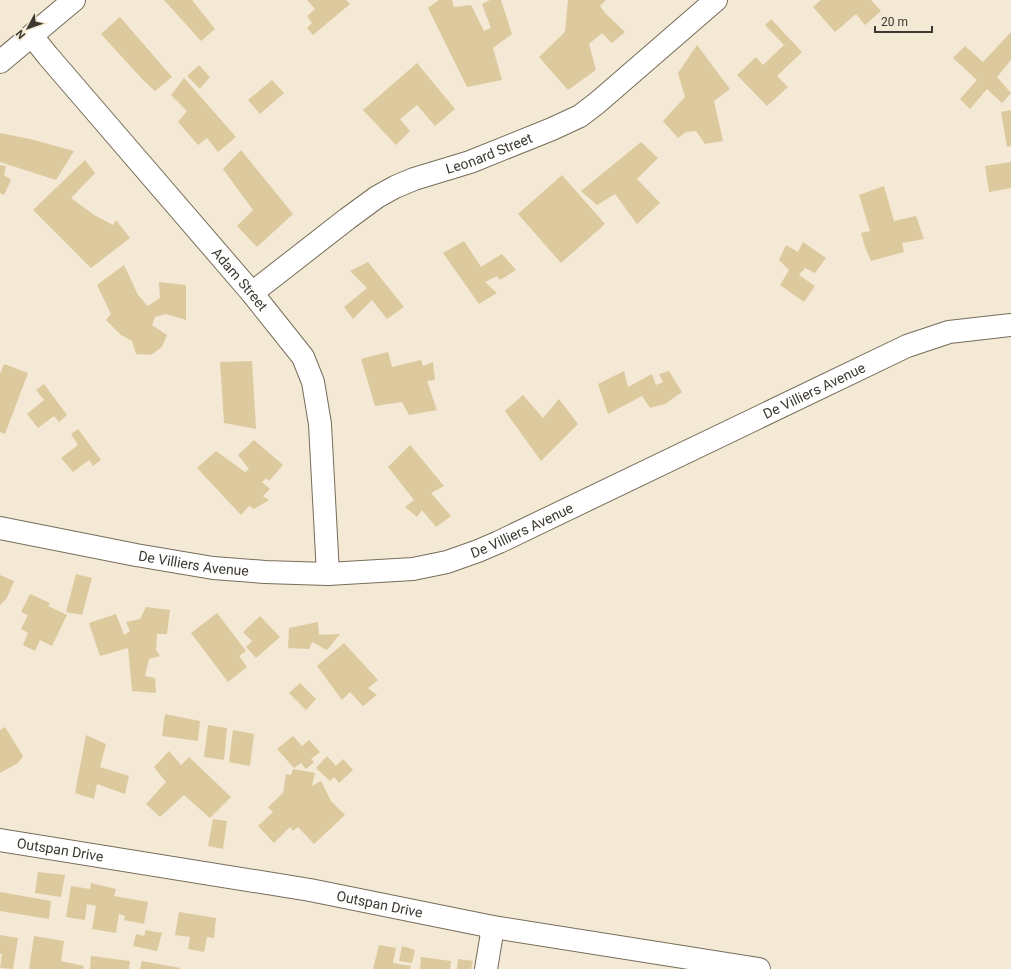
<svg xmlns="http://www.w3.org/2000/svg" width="1011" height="969" font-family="Roboto,sans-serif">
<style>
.building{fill:#ddc99e}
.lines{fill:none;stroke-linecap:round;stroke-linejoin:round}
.minor-casing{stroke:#766d5a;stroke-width:24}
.minor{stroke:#fff;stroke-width:22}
.labels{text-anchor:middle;stroke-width:3;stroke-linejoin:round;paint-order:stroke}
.street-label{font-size:14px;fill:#3c382f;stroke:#f4e9d4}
</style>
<rect width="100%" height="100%" fill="#f4e9d4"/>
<g class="building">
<path d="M164 0H192L215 29 201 41Z"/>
<path d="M307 0H346L350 4 313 35 307 28 312 23 307 16 315 9Z"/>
<path d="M439 0H452L454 7 471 5 484 31 491 28 482 4 490 0H501L512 34 493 48 502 80 467 87 428 8Z"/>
<path d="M568 0H606L600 6 606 14 625 32 612 43 602 33 589 44 596 70 568 90 539 57 565 32Z"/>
<path d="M821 0H871L881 11 865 25 856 14 835 32 813 7Z"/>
<path d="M120 17 172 77 155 91 143 80 101 34Z"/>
<path d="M771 19 802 52 777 76 788 87 767 106 737 75 756 57 763 65 784 45 765 25Z"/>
<path d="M1011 32V60L997 77 1011 93 1002 103 987 89 970 109 960 99 977 80 953 58 965 46 983 62Z"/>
<path d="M697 45 730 89 714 101 723 141 705 144 696 131 686 132 678 138 663 121 685 97 678 73Z"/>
<path d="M417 63 455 109 435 126 417 105 400 119 410 131 396 145 363 110Z"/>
<path d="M199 65 210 77 200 89 187 76Z"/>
<path d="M184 78 236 137 218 152 207 138 198 145 178 122 187 111 171 95Z"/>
<path d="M272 80 284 93 260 114 248 100Z"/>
<path d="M1011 110V146L1007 147 1001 112Z"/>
<path d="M0 133 30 139 74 151 56 180 0 162Z"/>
<path d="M641 142 658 158 637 179 660 203 637 224 615 194 597 205 581 191Z"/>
<path d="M241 150 293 214 257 247 237 226 253 210 223 169Z"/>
<path d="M85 160 95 173 71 198 94 215 113 225 116 220 130 238 91 268 33 210Z"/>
<path d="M1011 162V188L989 192 985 166Z"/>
<path d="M0 165 6 166 4 175 11 180 4 195 0 193Z"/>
<path d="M562 175 605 224 561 263 518 214Z"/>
<path d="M884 186 894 221 916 216 924 239 902 243 904 252 871 261 865 247 861 233 870 231 859 195Z"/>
<path d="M464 241 481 267 502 254 516 270 500 280 497 276 485 282 497 293 479 304 443 253Z"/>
<path d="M803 242 826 258 815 273 805 268 799 275 815 286 804 302 780 285 789 270 779 260 786 245 798 252Z"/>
<path d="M368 262 404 307 387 319 372 300 353 319 344 307 367 288 350 271Z"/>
<path d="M124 265 138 295 148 306 160 298 159 282 186 285V320L166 314 155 317 152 325 167 335 162 347 151 355 136 354 132 341 121 335 106 320 111 314 97 285Z"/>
<path d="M388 352 392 367 421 360 423 366 433 362 435 380 427 381 437 410 409 415 402 402 375 406 361 359Z"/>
<path d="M252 361 256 429 224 423 220 362Z"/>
<path d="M4 364 28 373 5 434 0 432V374Z"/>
<path d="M624 371 628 387 652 374 656 385 663 382 659 374 669 371 682 392 665 404 650 408 642 396 608 414 598 384Z"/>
<path d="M44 384 67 415 59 422 54 416 38 428 27 414 44 400 36 390Z"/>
<path d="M523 395 543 418 559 399 578 424 541 461 505 411Z"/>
<path d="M78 429 101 460 93 466 89 460 73 472 61 458 78 445 71 434Z"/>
<path d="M254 440 283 465 269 481 266 478 262 482 270 489 263 496 269 500 254 509 249 506 241 515 197 468 216 451 245 472 249 469 238 455Z"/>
<path d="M410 445 444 486 431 493 451 516 436 527 422 510 417 517 405 507 414 500 388 467Z"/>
<path d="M76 574 92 578 82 615 66 612Z"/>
<path d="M0 575 14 581 7 598 0 605Z"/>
<path d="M30 594 50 603 48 606 67 615 52 646 40 640 35 651 23 645 28 633 21 629 28 615 21 612Z"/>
<path d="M146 607 170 610 167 634H157L156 650 160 656 149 659 145 676 155 678 156 693 132 691 128 648 100 656 89 623 116 614 124 635 130 631 126 622 140 619Z"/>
<path d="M217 613 246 651 239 656 247 667 228 682 191 633Z"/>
<path d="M260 616 280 637 256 658 246 647 252 641 243 632Z"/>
<path d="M318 622 319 635 340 634 327 650 312 642 309 649 288 648 289 628Z"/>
<path d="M344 643 378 680 368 688 377 695 363 706 350 692 342 700 317 666Z"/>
<path d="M300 683 316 699 306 710 289 693Z"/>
<path d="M165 714 200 721 198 741 162 736Z"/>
<path d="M208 725 227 728 224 760 204 757Z"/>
<path d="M5 727 23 756 18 763 0 773V730Z"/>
<path d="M233 730 254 734 250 766 229 762Z"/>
<path d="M86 735 106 744 100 767 129 776 125 794 97 784 94 799 75 793Z"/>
<path d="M293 736 302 746 309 740 320 752 311 759 314 762 306 769 301 763 294 768 277 749Z"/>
<path d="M169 751 181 765 189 757 231 797 210 818 184 795 160 817 146 804 166 782 154 767Z"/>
<path d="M327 756 336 766 343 759 353 770 339 783 334 777 330 781 316 768Z"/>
<path d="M293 769 315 773 312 786 321 781 331 801 345 815 314 844 298 827 293 831 290 827 274 843 258 826 273 812 268 807 283 793 286 774 291 775Z"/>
<path d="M213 819 227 821 223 849 208 846Z"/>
<path d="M38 872 65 875 61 897 35 893Z"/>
<path d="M91 883 116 889 114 896 148 902 144 924 124 920 125 916 119 914 116 933 92 929 96 906 87 904 85 920 66 917 71 886 90 889Z"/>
<path d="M0 892 51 901 49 919 0 911Z"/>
<path d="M179 912 216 918 214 938 207 937 204 952 188 949 190 937 175 935Z"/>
<path d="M146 930 162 933 157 951 133 946 136 934 144 936Z"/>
<path d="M0 935 18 938 13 969 0 968 2 954H0Z"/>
<path d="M34 936 64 941 61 961 84 966 83 969H29Z"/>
<path d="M379 945 396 948 393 963 411 966 410 969H373Z"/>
<path d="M402 946 415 950 412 963 399 961Z"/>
<path d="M91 956 130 961 129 969H90Z"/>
<path d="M421 957 451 961 450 969H420Z"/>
<path d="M458 959 473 961 471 969H457Z"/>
<path d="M142 961 180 968V969H140Z"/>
</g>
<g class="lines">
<g class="minor-casing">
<g id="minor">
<path id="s1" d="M32 36 48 56 252 293 303 357 313 382 320 424 328 574"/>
<path d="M0 62 74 0"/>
<path id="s2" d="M252 293 347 219 377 197 395 187 414 179 470 162 552 129 580 116 597 103 716 0"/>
<path id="s3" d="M0 528 136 555 213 568 265 572 328 574 413 569 447 562 478 551 499 542 907 346 949 332 1011 325"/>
<path id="s4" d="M0 840 310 890 493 927 759 969"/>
<path d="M486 969 493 927"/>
</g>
</g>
<use href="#minor" class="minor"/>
</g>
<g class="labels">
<g class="street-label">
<text dy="5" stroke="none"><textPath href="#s2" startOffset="278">Leonard Street</textPath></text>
<text dy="5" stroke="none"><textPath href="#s1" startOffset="320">Adam Street</textPath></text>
<text dy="5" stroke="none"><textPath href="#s3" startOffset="857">De Villiers Avenue</textPath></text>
<text dy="5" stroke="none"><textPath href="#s3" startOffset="533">De Villiers Avenue</textPath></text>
<text dy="5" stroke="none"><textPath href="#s3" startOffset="197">De Villiers Avenue</textPath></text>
<text dy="5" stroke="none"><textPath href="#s4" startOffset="61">Outspan Drive</textPath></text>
<text dy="5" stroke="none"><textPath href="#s4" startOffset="385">Outspan Drive</textPath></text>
</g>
</g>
<g transform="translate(28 28) rotate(229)" stroke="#f4e9d4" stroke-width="3" paint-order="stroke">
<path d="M0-3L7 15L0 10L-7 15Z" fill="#3c382f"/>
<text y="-6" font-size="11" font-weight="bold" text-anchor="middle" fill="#3c382f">N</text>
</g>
<path d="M875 26v6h57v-6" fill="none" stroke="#3c382f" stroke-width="2"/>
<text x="881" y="26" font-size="12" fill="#3c382f" stroke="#f4e9d4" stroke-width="3" paint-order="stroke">20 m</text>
</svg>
